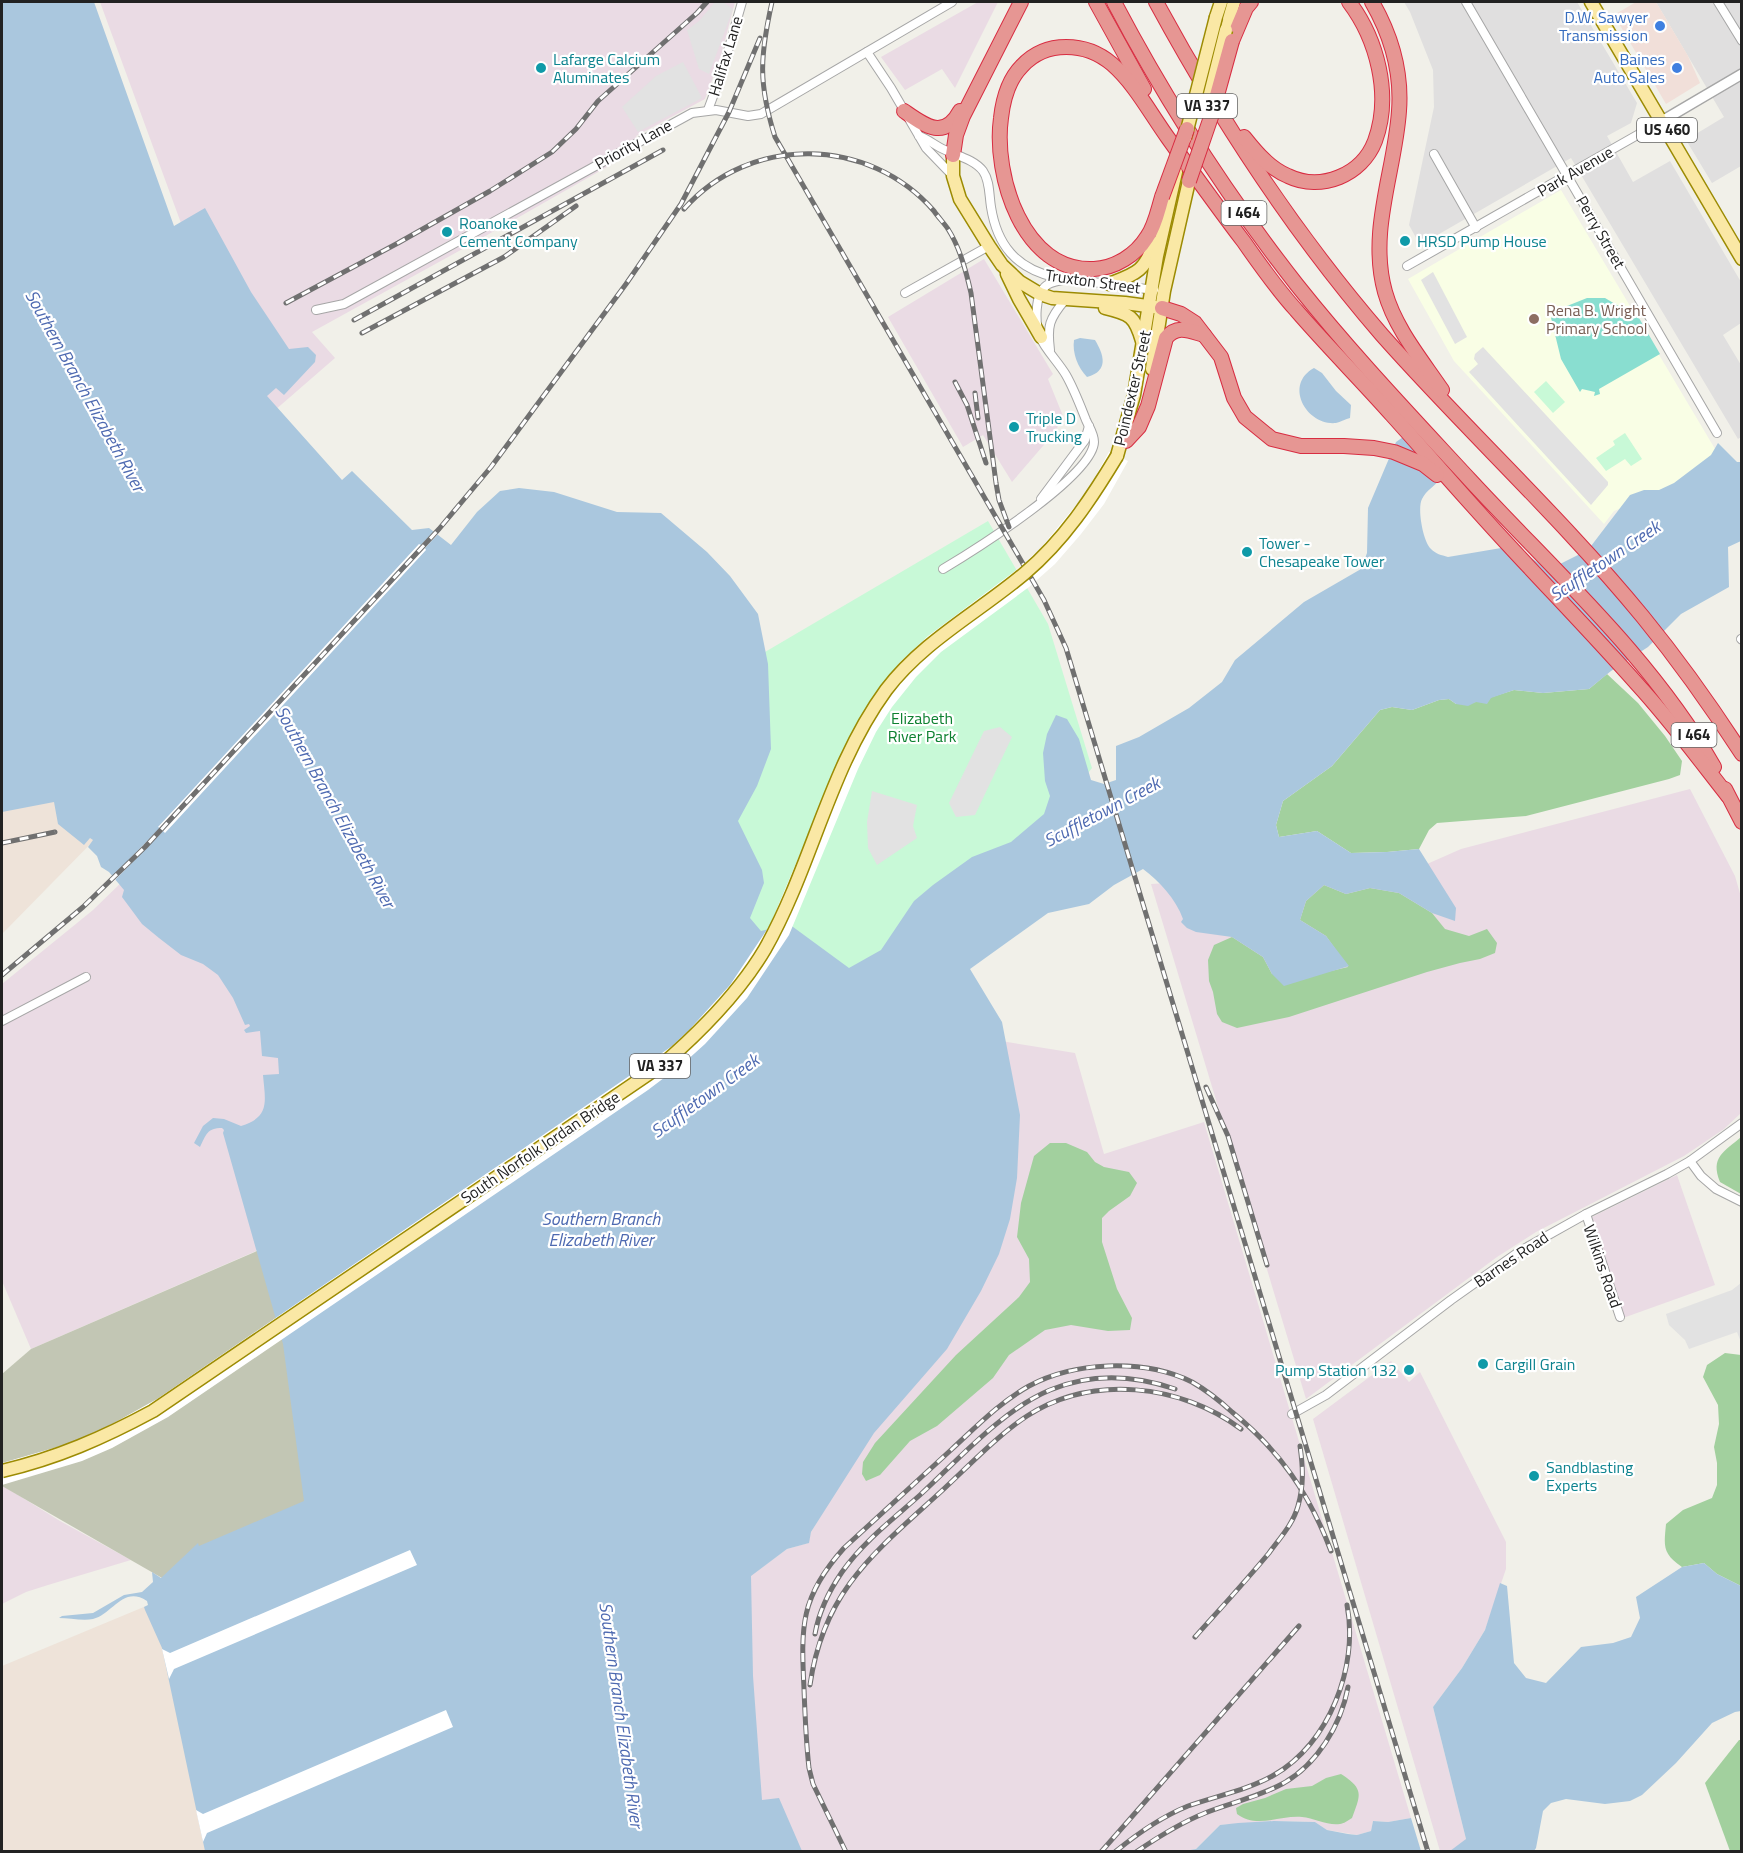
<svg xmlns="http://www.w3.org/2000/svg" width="1743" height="1853" font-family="'Titillium Web',sans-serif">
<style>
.residential{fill:#e0dfdf}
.commercial{fill:#f1dfd9}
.industrial{fill:#eadbe4}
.education{fill:#f9fee5}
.military{fill:#eee3d9}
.construction{fill:#c2c6b4}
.forest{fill:#a2d09e}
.park{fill:#c8f9d7}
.pitch{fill:#89ded0}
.parking{fill:#e2e2e2}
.water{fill:#aac7de}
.pier{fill:#fff}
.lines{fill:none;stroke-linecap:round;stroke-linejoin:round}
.minor-casing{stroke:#a6a6a6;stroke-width:10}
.tertiary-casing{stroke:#a6a6a6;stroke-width:12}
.primary-casing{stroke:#9c8b03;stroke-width:15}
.motorway-casing{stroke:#d82d42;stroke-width:16}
.minor{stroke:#fff;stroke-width:8}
.tertiary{stroke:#fff;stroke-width:9}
.primary{stroke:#fae8a5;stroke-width:12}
.motorway{stroke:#e69693;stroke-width:14}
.rail-casing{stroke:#707070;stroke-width:5}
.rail{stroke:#fff;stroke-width:3;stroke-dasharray:9;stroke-linecap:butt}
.primary-bridge-casing{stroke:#9c8b03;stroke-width:15;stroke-linecap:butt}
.motorway-bridge-casing{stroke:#d82d42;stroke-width:16;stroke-linecap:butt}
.primary-bridge{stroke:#fae8a5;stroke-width:12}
.motorway-bridge{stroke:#e69693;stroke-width:14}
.shop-dot{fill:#3f7fe0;stroke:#fff;stroke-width:2}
.culture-dot{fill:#0f9aa8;stroke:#fff;stroke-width:2}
.education-dot{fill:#8d6e63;stroke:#fff;stroke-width:2}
.labels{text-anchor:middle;stroke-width:4.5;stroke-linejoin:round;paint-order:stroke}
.shield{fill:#fff;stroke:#646464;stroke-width:1.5}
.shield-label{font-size:15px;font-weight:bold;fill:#222}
.shop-label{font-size:16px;fill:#366cbe;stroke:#fff;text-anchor:end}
.street-label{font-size:16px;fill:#222;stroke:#fff}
.culture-label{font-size:16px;fill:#0d838f;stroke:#fff;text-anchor:start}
.education-label{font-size:16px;fill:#785e54;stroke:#fff;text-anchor:start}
.park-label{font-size:16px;fill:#0e8131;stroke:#fff}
.water-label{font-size:18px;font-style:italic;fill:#4e6ab1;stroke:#fff}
</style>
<rect width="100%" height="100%" fill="#f1f0e9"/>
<g class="residential">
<path d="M1404 2H1577L1637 103 1631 123 1607 136 1633 182 1670 161 1741 282V323L1723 335 1741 365V437L1738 439 1571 158 1420 245 1409 225 1434 107 1433 70 1410 12Z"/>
<path d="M1656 2H1741V166L1712 183 1686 140 1724 117Z"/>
</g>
<path class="commercial" d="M1636 2H1656L1688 56 1700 83 1666 104 1614 15Z"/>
<g class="industrial">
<path d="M100 2H735L720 59 705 99 636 136 642 147 468 246 312 332 335 358 274 411 222 335Z"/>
<path d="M978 2H998L955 88 942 69 905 90 881 57Z"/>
<path d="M984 259 1053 374 1048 379 1063 416 1055 432 1012 482 983 435 963 447 888 317Z"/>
<path d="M1690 789 1735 876 1741 897V1113L1724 1129 1684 1156 1536 1232 1497 1257 1306 1399 1151 884 1418 868 1461 849Z"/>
<path d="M127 877 273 982 283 1113 256 1251 31 1349 2 1281V984L93 910Z"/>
<path d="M1001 1041 1075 1053 1104 1154 1204 1122 1411 1818 1388 1822 1373 1821 1371 1831 1357 1835 1327 1830 1315 1822 1274 1821 1220 1825 1196 1849 1185 1852 727 1851 705 1609 787 1549 808 1543 811 1532 831 1499Z"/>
<path d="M1677 1175 1715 1285 1623 1318 1590 1218Z"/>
<path d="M1391 1361 1409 1382 1420 1372 1506 1542V1569L1485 1630 1462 1668 1433 1707 1466 1839 1461 1851H1440L1313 1419Z"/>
<path d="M2 1485 60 1521 131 1560 48 1585 26 1592 2 1604Z"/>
</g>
<path class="education" d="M1561 190 1721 459 1653 495 1614 511 1604 524 1454 361 1408 279Z"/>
<g class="military">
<path d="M2 552 106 828 2 934Z"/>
<path d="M302 1541 395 1851 2 1852V1666Z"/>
</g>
<path class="construction" d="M257 1251 294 1343 310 1504 169 1582 2 1486V1374L31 1349Z"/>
<g class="forest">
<path d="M1607 674 1638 703 1665 736 1682 761 1680 775 1669 779 1526 816 1437 823 1429 830 1419 849 1387 852 1351 853 1317 831 1279 837 1276 825 1283 801 1332 766 1380 710 1392 707 1412 710 1439 700 1449 699 1456 704 1476 702 1514 690 1543 693 1589 689Z"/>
<path d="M1324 885 1346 894 1370 888 1399 893 1432 913 1445 929 1469 936 1487 929 1497 943 1495 953 1480 959 1460 963 1427 972 1289 1017 1237 1028 1222 1022 1217 1014 1213 992 1209 981 1208 960 1214 945 1232 937 1263 957 1272 974H1318L1348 967 1326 936 1300 920 1306 901Z"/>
<path d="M1741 1137V1194L1720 1182C1710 1157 1724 1152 1741 1137Z"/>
<path d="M1050 1143H1066L1087 1152 1095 1162 1104 1167 1129 1172 1137 1183 1130 1196 1109 1211 1102 1218V1242L1117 1289 1132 1318 1130 1330 1108 1331 1071 1325 1045 1330 1009 1355 993 1378 937 1426 910 1441 880 1475 866 1481 862 1474 863 1462 875 1443 956 1355 1019 1297 1030 1282 1029 1259 1017 1237 1021 1203 1034 1156Z"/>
<path d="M1725 1353 1741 1355V1586L1717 1574 1704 1563 1682 1567C1662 1553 1664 1546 1666 1524L1683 1510 1712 1498 1717 1485V1463L1714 1447 1719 1424 1718 1405 1703 1377 1707 1365Z"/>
<path d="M1739 1740H1742L1741 1851H1730L1705 1783Z"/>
<path d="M1341 1774C1364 1789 1361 1794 1352 1818 1349 1820 1343 1824 1340 1824 1328 1826 1314 1818 1302 1817 1280 1815 1256 1829 1237 1814L1236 1808 1243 1804 1265 1798 1286 1789 1312 1786 1326 1778Z"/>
</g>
<g class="park">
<path d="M1546 381 1565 402 1553 413 1534 392Z"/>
<path d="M1625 433 1642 459 1631 466 1625 459 1606 471 1596 458 1615 445 1613 441Z"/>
<path d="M988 521 1048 624 1092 768 1055 815 883 952 847 971 756 932 748 920 734 822 760 655Z"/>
</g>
<path class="pitch" d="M1587 298H1605L1639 318 1660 354 1599 389 1600 394 1594 396 1595 392 1582 389 1580 392 1561 359 1551 318 1567 306Z"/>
<g class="parking">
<path d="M715 2H723L733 9 709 74 699 69 687 30 699 21Z"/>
<path d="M683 62 702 98 638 132 622 107 656 76Z"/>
<path d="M1433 272 1467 337 1455 344 1421 280Z"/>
<path d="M1483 347 1608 482V485L1591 505 1469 372 1478 364 1474 359 1475 354Z"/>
<path d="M1000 727 1012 737 975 815 956 817 949 803 984 731Z"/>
<path d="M872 791 917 805 913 826 917 838 877 865 868 848 867 822Z"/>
<path d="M1741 1283V1342L1737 1332 1689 1349 1685 1340 1669 1325 1666 1314 1732 1290Z"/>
</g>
<g class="water">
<path d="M2 2H94L174 226 205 208 251 292 289 349 308 347 316 355 315 362 284 395 276 388 267 396 342 480 352 471 412 530 429 528 451 545 477 512 500 491 519 488 554 492 617 512 661 513 707 552 730 576 758 614 768 664 771 749 757 786 738 821 762 870 764 883 750 918 761 931 789 924 849 968 881 950 914 901 933 885 972 857 1011 842 1044 814 1050 796 1045 781 1043 753 1047 734 1056 715 1067 719 1079 739 1091 780 1104 784 1116 780V746L1139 737 1189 708 1222 682 1235 660 1304 602 1361 569 1367 553 1368 508 1396 442 1416 428 1444 463C1442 487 1431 483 1422 499 1417 508 1423 542 1431 549 1436 554 1441 555 1448 557L1513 546 1543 566H1556L1588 550 1630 495 1644 490H1659L1674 483 1711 455 1718 443 1737 462H1741V541L1728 547 1729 587 1681 614 1648 647 1611 671 1589 689 1543 693 1514 690 1491 698 1487 704 1476 702 1468 706 1456 704 1449 699 1439 700 1412 710 1392 707 1380 710 1332 766 1283 801 1276 825 1279 837 1317 831 1351 853 1387 852 1419 849 1456 908 1455 921 1432 913 1399 893 1370 888 1346 894 1324 885 1306 901 1300 920 1326 936 1349 966 1284 986 1272 974 1263 957 1232 937 1196 932 1187 928 1181 922 1183 919C1176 899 1159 881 1143 869L1114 885 1089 904 1048 913 970 969 1002 1022 1020 1115 1017 1178 1010 1219 999 1254 981 1291 947 1349 874 1433 811 1532 809 1543 787 1549 751 1576 753 1676 762 1800 779 1798 802 1851H205L162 1648 145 1610 144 1607 148 1605 147 1601C123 1585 113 1614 93 1619 83 1621 69 1618 59 1618L62 1616 93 1613 124 1595 142 1592 153 1582 152 1572 161 1578 198 1543 199 1546 304 1501 283 1344 223 1133 224 1130 222 1128C207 1128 206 1135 200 1147L194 1143 203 1126 213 1118 224 1119 241 1126C271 1117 265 1100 263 1075L279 1074 278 1058 262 1056 260 1031 246 1033 244 1030 250 1026 249 1024 245 1025 233 998 218 975 203 964 181 955 159 938 142 924 122 897 124 890 109 872 101 867 97 856 88 847 93 840 90 838 84 845 58 824 54 802 2 812Z"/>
<path d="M1080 338 1095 340C1104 355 1109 371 1087 377 1078 368 1072 353 1074 340Z"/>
<path d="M1314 368 1322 373 1336 391 1351 405 1350 418C1346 419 1340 422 1336 423 1307 426 1283 385 1314 368Z"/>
<path d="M1704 1563 1717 1574 1741 1586V1711L1735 1712 1712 1723 1676 1763 1642 1795 1630 1801 1605 1804 1566 1799 1551 1803 1543 1811 1536 1848 1534 1851H1450L1466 1839 1433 1707 1462 1668 1485 1630 1500 1583 1507 1586 1514 1663 1526 1678 1546 1683 1581 1647 1613 1643 1631 1637 1640 1618 1636 1597 1682 1567Z"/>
<path d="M1411 1818 1421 1851H1185L1196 1849 1220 1825 1238 1823 1274 1821 1315 1822 1327 1830 1348 1834 1357 1835 1371 1831 1373 1821 1388 1822Z"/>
</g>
<g class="pier">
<path d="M1109 452 1128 461 1104 504 1081 534 1055 564 1029 587 941 652 916 677 892 707 876 732 858 769 789 935 747 998 705 1044 685 1062 648 1090 168 1417 112 1448 82 1461 2 1485V1463L74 1442 103 1429 157 1399 635 1072 672 1046 690 1029 730 985 770 925 839 761 858 722 875 695 900 662 928 636 1015 571 1040 549 1086 493Z"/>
<path d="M437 528 441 531 425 548 426 550 165 833 163 831 113 882 110 879 160 828 158 827 419 544 421 545Z"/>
<path d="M410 1550 417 1565 174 1669 169 1679 162 1649 170 1653Z"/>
<path d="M446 1710 453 1727 207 1833 203 1842 196 1810 203 1814Z"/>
</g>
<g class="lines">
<g class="minor-casing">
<g id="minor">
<path d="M1466 2 1717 433"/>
<path d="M1718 2 1742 41"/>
<path d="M867 52 891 88 926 148 953 176"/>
<path d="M708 110 722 72 742 2"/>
<path d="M919 136C927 139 932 143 939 147 953 155 973 158 983 171 990 181 989 195 991 207 997 245 1016 268 1054 277L1154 290"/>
<path d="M1434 154 1476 228"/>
<path d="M1407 266 1662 121"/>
<path d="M905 293 989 246"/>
<path d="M316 310 344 304 692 113 716 110 748 116 761 114 952 2"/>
<path d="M1050 350C1047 326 1049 319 1065 300"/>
<path d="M1041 499 1079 448 1085 440 1089 426"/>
<path d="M943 569C973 551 1093 476 1094 442 1094 434 1089 427 1086 420 1080 405 1074 389 1066 375 1059 363 1045 349 1040 337 1035 323 1034 294 1047 285 1053 281 1062 280 1069 279"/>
<path d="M1741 639 1742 640"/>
<path d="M2 1021 86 977"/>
<path d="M1690 1161 1701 1176 1716 1189 1742 1202"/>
<path d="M1586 1214 1620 1317"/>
<path d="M1292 1414 1326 1395 1451 1300 1520 1251 1586 1214 1667 1174 1690 1161 1742 1123"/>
</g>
</g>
<g class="tertiary-casing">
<path id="tertiary" d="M1662 121 1742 74"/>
</g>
<g class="primary-casing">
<g id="primary">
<path d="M1591 2 1742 259"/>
<path d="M1216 17 1221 2"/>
<path d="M1226 30 1234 2"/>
<path d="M953 155V176L960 199 989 246 1002 265 1020 282 1040 294 1052 298 1125 303 1162 308"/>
<path d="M1007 274 1019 299 1041 337"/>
<path d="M1109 284C1135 274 1145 272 1154 243"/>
<path d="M1105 308C1130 314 1135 316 1142 341"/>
<path d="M1152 369 1164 291 1189 181"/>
<path d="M1117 456 1134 395 1157 256 1176 172"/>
</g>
</g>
<g class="motorway-casing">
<g id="motorway">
<path d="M1096 2 1144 89"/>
<path d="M1114 2C1166 101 1228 197 1297 285 1351 353 1411 416 1470 480 1555 572 1651 657 1714 767"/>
<path d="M1156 2C1220 120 1294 233 1382 335 1467 431 1562 518 1643 617 1679 661 1711 706 1742 754"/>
<path d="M1372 2C1391 35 1402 72 1399 111 1395 171 1368 231 1385 292 1395 328 1421 359 1442 390"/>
<path d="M1232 41 1246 8 1251 2"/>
<path d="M904 111C924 125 944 141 960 111"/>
<path d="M1244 137C1256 152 1269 168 1288 176 1321 192 1362 175 1375 141 1392 95 1377 39 1349 2"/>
<path d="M953 155 956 135 963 116 1021 2"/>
<path d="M1162 197C1158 210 1155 226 1147 237 1136 255 1115 268 1094 269 1023 273 993 175 1001 118 1003 100 1008 80 1022 66 1046 40 1086 42 1112 64 1135 84 1150 113 1168 138 1193 173 1218 208 1244 242 1260 265 1277 289 1296 310 1327 346 1361 380 1392 415 1429 456 1465 498 1502 538 1547 587 1594 635 1638 685 1670 720 1699 759 1728 796"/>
<path d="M1162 308 1181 314 1195 323 1221 357 1234 398 1245 417 1272 439 1301 446H1344L1374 448 1394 452 1423 464 1437 475"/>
<path d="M1126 441 1139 427 1148 406 1166 338C1177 324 1190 331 1204 335"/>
<path d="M1725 789 1742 822"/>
</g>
</g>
<use href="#minor" class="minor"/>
<use href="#tertiary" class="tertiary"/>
<use href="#primary" class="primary"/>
<use href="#motorway" class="motorway"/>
<g class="rail-casing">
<g id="rail">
<path d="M772 2C760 56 758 83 775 137L1044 600 1066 648 1428 1852"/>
<path d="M684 209C750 134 869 136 934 211 938 217 944 223 948 229 960 248 966 271 971 293L996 483 999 500 1009 527"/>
<path d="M286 303 398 243 490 191 552 152 576 129 598 101 697 13 707 2"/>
<path d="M354 320 663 150"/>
<path d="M362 333 504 257 576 206"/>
<path d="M955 382 967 405 986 463"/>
<path d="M975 393 978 418"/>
<path d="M2 843 55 832"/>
<path d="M2 975 83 907 145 847 439 529 491 467 626 284 681 204 729 112 760 38"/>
<path d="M1206 1087 1228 1136 1267 1265"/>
<path d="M815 1634C819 1611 829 1591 842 1572 863 1542 893 1519 920 1495 958 1460 1002 1410 1050 1390 1091 1373 1134 1375 1175 1389"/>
<path d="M1195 1637C1220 1609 1245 1582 1269 1553 1280 1538 1293 1524 1298 1506 1304 1485 1303 1467 1300 1446"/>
<path d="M810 1685C823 1594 871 1555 935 1497 964 1471 995 1437 1027 1416 1092 1374 1181 1384 1241 1429"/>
<path d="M846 1852 813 1784 809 1768C806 1742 805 1716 804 1689 801 1626 800 1597 844 1548 880 1515 916 1482 952 1449 976 1427 1000 1402 1029 1386 1053 1373 1081 1367 1108 1366 1136 1365 1166 1369 1192 1382 1206 1390 1220 1401 1232 1412 1280 1451 1309 1493 1331 1551"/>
<path d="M1101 1852 1299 1626"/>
<path d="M1115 1852C1138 1833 1161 1817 1188 1806 1216 1796 1248 1790 1274 1775 1329 1744 1359 1666 1347 1605"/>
<path d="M1136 1852C1158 1837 1180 1823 1205 1813 1230 1803 1258 1797 1282 1784 1317 1765 1341 1725 1348 1687"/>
</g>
</g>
<use href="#rail" class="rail"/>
<g class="primary-bridge-casing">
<g id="primary-bridge">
<path d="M1206 110 1226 30"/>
<path d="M1185 138 1216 17"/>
<path d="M2 1471C57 1458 103 1438 153 1411L663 1064C701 1031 739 993 765 949 812 866 829 768 886 690 923 641 979 612 1025 573 1064 540 1091 499 1117 456"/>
</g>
</g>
<g class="motorway-bridge-casing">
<g id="motorway-bridge">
<path d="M1189 181 1211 117 1232 41"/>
<path d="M1162 197 1187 129"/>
</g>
</g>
<use href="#primary-bridge" class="primary-bridge"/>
<use href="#motorway-bridge" class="motorway-bridge"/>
</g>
<g class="shop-dot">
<circle cx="1660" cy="26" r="6"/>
<circle cx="1677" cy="68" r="6"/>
</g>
<g class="culture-dot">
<circle cx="541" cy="68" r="6"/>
<circle cx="447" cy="232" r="6"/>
<circle cx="1405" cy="241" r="6"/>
<circle cx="1014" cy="427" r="6"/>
<circle cx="1247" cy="552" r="6"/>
<circle cx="1483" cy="1364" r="6"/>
<circle cx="1409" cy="1370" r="6"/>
<circle cx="1534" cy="1476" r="6"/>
</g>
<circle class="education-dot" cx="1534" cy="319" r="6"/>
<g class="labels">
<g class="shield">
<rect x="1177" y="94" width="60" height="24" rx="4.5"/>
<rect x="1637" y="118" width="60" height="24" rx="4.5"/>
<rect x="1221.5" y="201" width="45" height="24" rx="4.5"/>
<rect x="1671.5" y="723" width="45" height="24" rx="4.5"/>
<rect x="630" y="1054" width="60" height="24" rx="4.5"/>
</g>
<g class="shield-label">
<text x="1207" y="111">VA 337</text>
<text x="1667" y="135">US 460</text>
<text x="1244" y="218">I 464</text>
<text x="1694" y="740">I 464</text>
<text x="660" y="1071">VA 337</text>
</g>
<g class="shop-label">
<text x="1648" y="23">D.W. Sawyer<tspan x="1648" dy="18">Transmission</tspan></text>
<text x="1665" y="65">Baines<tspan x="1665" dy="18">Auto Sales</tspan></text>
</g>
<g class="street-label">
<text transform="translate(725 56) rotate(-73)" y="6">Halifax Lane</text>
<text transform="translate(633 144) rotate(-29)" y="6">Priority Lane</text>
<text transform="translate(1575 171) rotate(-30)" y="6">Park Avenue</text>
<text transform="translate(1601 232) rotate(60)" y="6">Perry Street</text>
<text transform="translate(1093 281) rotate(8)" y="6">Truxton Street</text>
<text transform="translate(1132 388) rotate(-77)" y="6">Poindexter Street</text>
<text transform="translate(540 1147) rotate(-34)" y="6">South Norfolk Jordan Bridge</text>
<text transform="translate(1511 1259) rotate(-34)" y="6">Barnes Road</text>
<text transform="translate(1603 1266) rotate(71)" y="6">Wilkins Road</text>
</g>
<g class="culture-label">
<text x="553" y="65">Lafarge Calcium<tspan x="553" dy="18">Aluminates</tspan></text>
<text x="459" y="229">Roanoke<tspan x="459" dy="18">Cement Company</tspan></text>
<text x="1417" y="247">HRSD Pump House</text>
<text x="1026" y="424">Triple D<tspan x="1026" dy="18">Trucking</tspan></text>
<text x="1259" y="549">Tower -<tspan x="1259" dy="18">Chesapeake Tower</tspan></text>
<text x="1495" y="1370">Cargill Grain</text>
<text x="1397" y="1376" text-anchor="end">Pump Station 132</text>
<text x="1546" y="1473">Sandblasting<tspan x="1546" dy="18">Experts</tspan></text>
</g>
<g class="education-label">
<text x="1546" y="316">Rena B. Wright<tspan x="1546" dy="18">Primary School</tspan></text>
</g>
<g class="park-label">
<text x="922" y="724">Elizabeth<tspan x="922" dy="18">River Park</tspan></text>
</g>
<g class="water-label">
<text transform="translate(85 391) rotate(61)" y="6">Southern Branch Elizabeth River</text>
<text transform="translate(1605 561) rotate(-34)" y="6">Scuffletown Creek</text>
<text transform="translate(335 807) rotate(61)" y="6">Southern Branch Elizabeth River</text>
<text transform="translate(1102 812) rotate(-28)" y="6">Scuffletown Creek</text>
<text transform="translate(705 1096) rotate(-36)" y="6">Scuffletown Creek</text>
<text x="601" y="1225">Southern Branch<tspan x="601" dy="21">Elizabeth River</tspan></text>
<text transform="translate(621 1715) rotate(82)" y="6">Southern Branch Elizabeth River</text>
</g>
</g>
<rect width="1743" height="1853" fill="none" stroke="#222222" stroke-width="6"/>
</svg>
